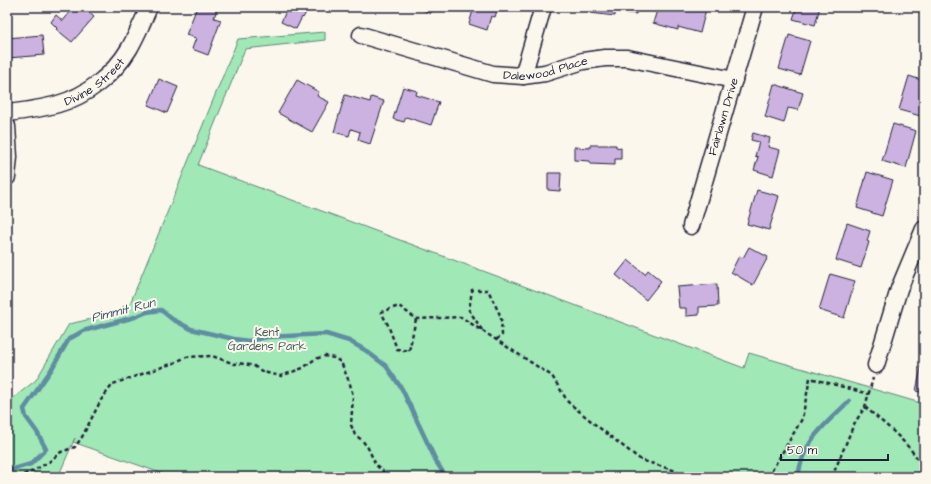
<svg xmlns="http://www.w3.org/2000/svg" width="931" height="484" font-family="'Architects Daughter',sans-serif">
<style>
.green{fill:#a0e8b6;stroke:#618578}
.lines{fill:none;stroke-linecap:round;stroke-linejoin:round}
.stream{stroke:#5f8da2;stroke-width:4.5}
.building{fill:#ccb2e0;stroke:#22223b}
.minor-casing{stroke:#22223b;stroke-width:19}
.path{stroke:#22223b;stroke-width:2.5;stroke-dasharray:4 3;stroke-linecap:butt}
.minor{stroke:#fbf7ec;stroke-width:16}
.labels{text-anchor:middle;stroke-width:4;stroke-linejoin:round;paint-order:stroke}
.street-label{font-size:12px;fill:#22223b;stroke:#fbf7ec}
.park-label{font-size:12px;fill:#485d60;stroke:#fbf7ec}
.water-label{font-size:13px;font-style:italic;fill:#40576e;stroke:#fbf7ec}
</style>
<rect width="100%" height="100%" fill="#fbf7ec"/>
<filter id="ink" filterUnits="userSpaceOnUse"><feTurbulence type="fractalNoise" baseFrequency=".025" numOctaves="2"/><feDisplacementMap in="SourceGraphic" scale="8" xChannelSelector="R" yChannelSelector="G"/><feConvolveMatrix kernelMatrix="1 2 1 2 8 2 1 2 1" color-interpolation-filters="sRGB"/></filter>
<g filter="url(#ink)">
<path class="green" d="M325 32V40L245 49 198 165 744 368 749 353 924 404V477H172L73 442 75 438 58 477H7V403L36 380 69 324 127 311 238 39Z"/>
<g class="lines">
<g class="stream">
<path d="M7 471 31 464 46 449 37 432 26 417 24 409 51 370 69 339 83 331 135 317 147 312 161 310 172 319 191 329 234 339 249 341 267 337 326 334 349 341 365 350 386 366 402 389 437 463 446 477"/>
<path d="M798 477C803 440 824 426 849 401"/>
</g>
</g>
<g class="building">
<path d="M74 7H83L94 17 72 42 56 29 57 28 51 22 56 15 63 21Z"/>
<path d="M197 7H211L217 9 214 18 221 20 208 55 192 49 196 38 186 35Z"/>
<path d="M284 7H309L303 18 302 17 296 29 281 22 287 9Z"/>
<path d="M419 7H435L430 14Z"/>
<path d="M474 7H498L495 17 491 16 487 30 469 24Z"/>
<path d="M590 7H637L636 14 615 11V16L590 13Z"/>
<path d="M658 7H697L706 9 700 33 678 27V30L653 23Z"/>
<path d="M797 7H820L815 25 793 19Z"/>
<path d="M42 35 44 55 8 58 7 38Z"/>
<path d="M789 35 810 41 800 75 779 69Z"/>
<path d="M909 76 924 81V117L899 110Z"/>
<path d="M159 79 178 87 167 113 148 105Z"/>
<path d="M297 80 319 92 317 96 329 102 312 132 278 113Z"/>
<path d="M774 84 803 93 798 110 788 108 784 123 765 117Z"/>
<path d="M403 87 417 91 416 95 439 102 431 125 406 117 404 122 393 119Z"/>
<path d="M345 95 370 102 371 97 384 101 370 144 358 140 360 132 351 129 349 136 334 132Z"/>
<path d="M893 124 916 131 906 168 882 161Z"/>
<path d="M753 133 770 138 768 147 780 150 773 176 754 170 758 157 755 156 759 142 751 140Z"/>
<path d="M590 145H616V147L621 148V159H615V165L590 164V161L574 160V147L590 148Z"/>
<path d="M867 172 893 180 882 216 857 208Z"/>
<path d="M548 173H561L560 191 548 190Z"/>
<path d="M757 190 779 196 769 230 747 224Z"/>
<path d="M847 223 870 231 867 241 869 242 861 268 836 260Z"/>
<path d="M749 247 768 257 753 285 731 272 739 256 743 258Z"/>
<path d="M628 260 645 274 648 270 661 281 646 300 616 275Z"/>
<path d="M830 274 855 281 844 318 819 310Z"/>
<path d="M717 284 718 306 699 307V315L686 316V308H679L677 287Z"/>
<path d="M921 368 924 369V393L916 391Z"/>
</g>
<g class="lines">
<g class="minor-casing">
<g id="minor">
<path id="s1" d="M361 35 493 74 523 76 545 73 583 61 605 58H627L734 80"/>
<path d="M523 76 543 7"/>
<path id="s2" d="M7 113C24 111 41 109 58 104 87 96 114 74 129 49 137 35 143 21 149 7"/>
<path d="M7 126 9 157 7 177"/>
<path id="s3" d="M691 226 755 7"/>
<path d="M876 365 899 289 924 229"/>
</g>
</g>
<g class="path">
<path d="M416 319 409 351 397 349 388 325 381 312 399 306 416 319 461 317 552 376 568 402 597 426 641 460 676 471 682 477"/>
<path d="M482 330 469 310 472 290H488L501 317 502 335 496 340"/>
<path d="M865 407C887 426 911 444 924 470"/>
<path d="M17 477 31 472 49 462 61 452 75 447 82 437 101 400 113 384 174 363 186 357 212 356 235 364 239 363 254 366 263 372 281 376 303 368 315 359 325 356 334 358 341 362 350 384 353 396 351 425 355 435 362 440 368 448 376 465 389 477"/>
<path d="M768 477 802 419 810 378 869 394"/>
<path d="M832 477 854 424 865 407 873 378"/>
</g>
<use href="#minor" class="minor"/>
</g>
</g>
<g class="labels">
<g class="street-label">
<text dy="4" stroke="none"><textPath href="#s1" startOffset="191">Dalewood Place</textPath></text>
<text dy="4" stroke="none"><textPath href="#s2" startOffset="95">Divine Street</textPath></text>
<text dy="4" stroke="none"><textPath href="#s3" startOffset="114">Fairlawn Drive</textPath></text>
</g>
<g class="park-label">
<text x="267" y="336">Kent<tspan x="267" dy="14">Gardens Park</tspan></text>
</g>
<g class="water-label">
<text transform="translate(123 309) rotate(-14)" y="5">Pimmit Run</text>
</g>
</g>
<rect width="931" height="484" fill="none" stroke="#fbf7ec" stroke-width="24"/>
<rect x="12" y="12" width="907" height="460" fill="none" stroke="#22223b" stroke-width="1.5" filter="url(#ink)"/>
<path d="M781 454v6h107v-6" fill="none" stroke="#22223b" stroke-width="2"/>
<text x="787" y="454" font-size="12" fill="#22223b" stroke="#fbf7ec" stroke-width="3" paint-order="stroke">50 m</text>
</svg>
